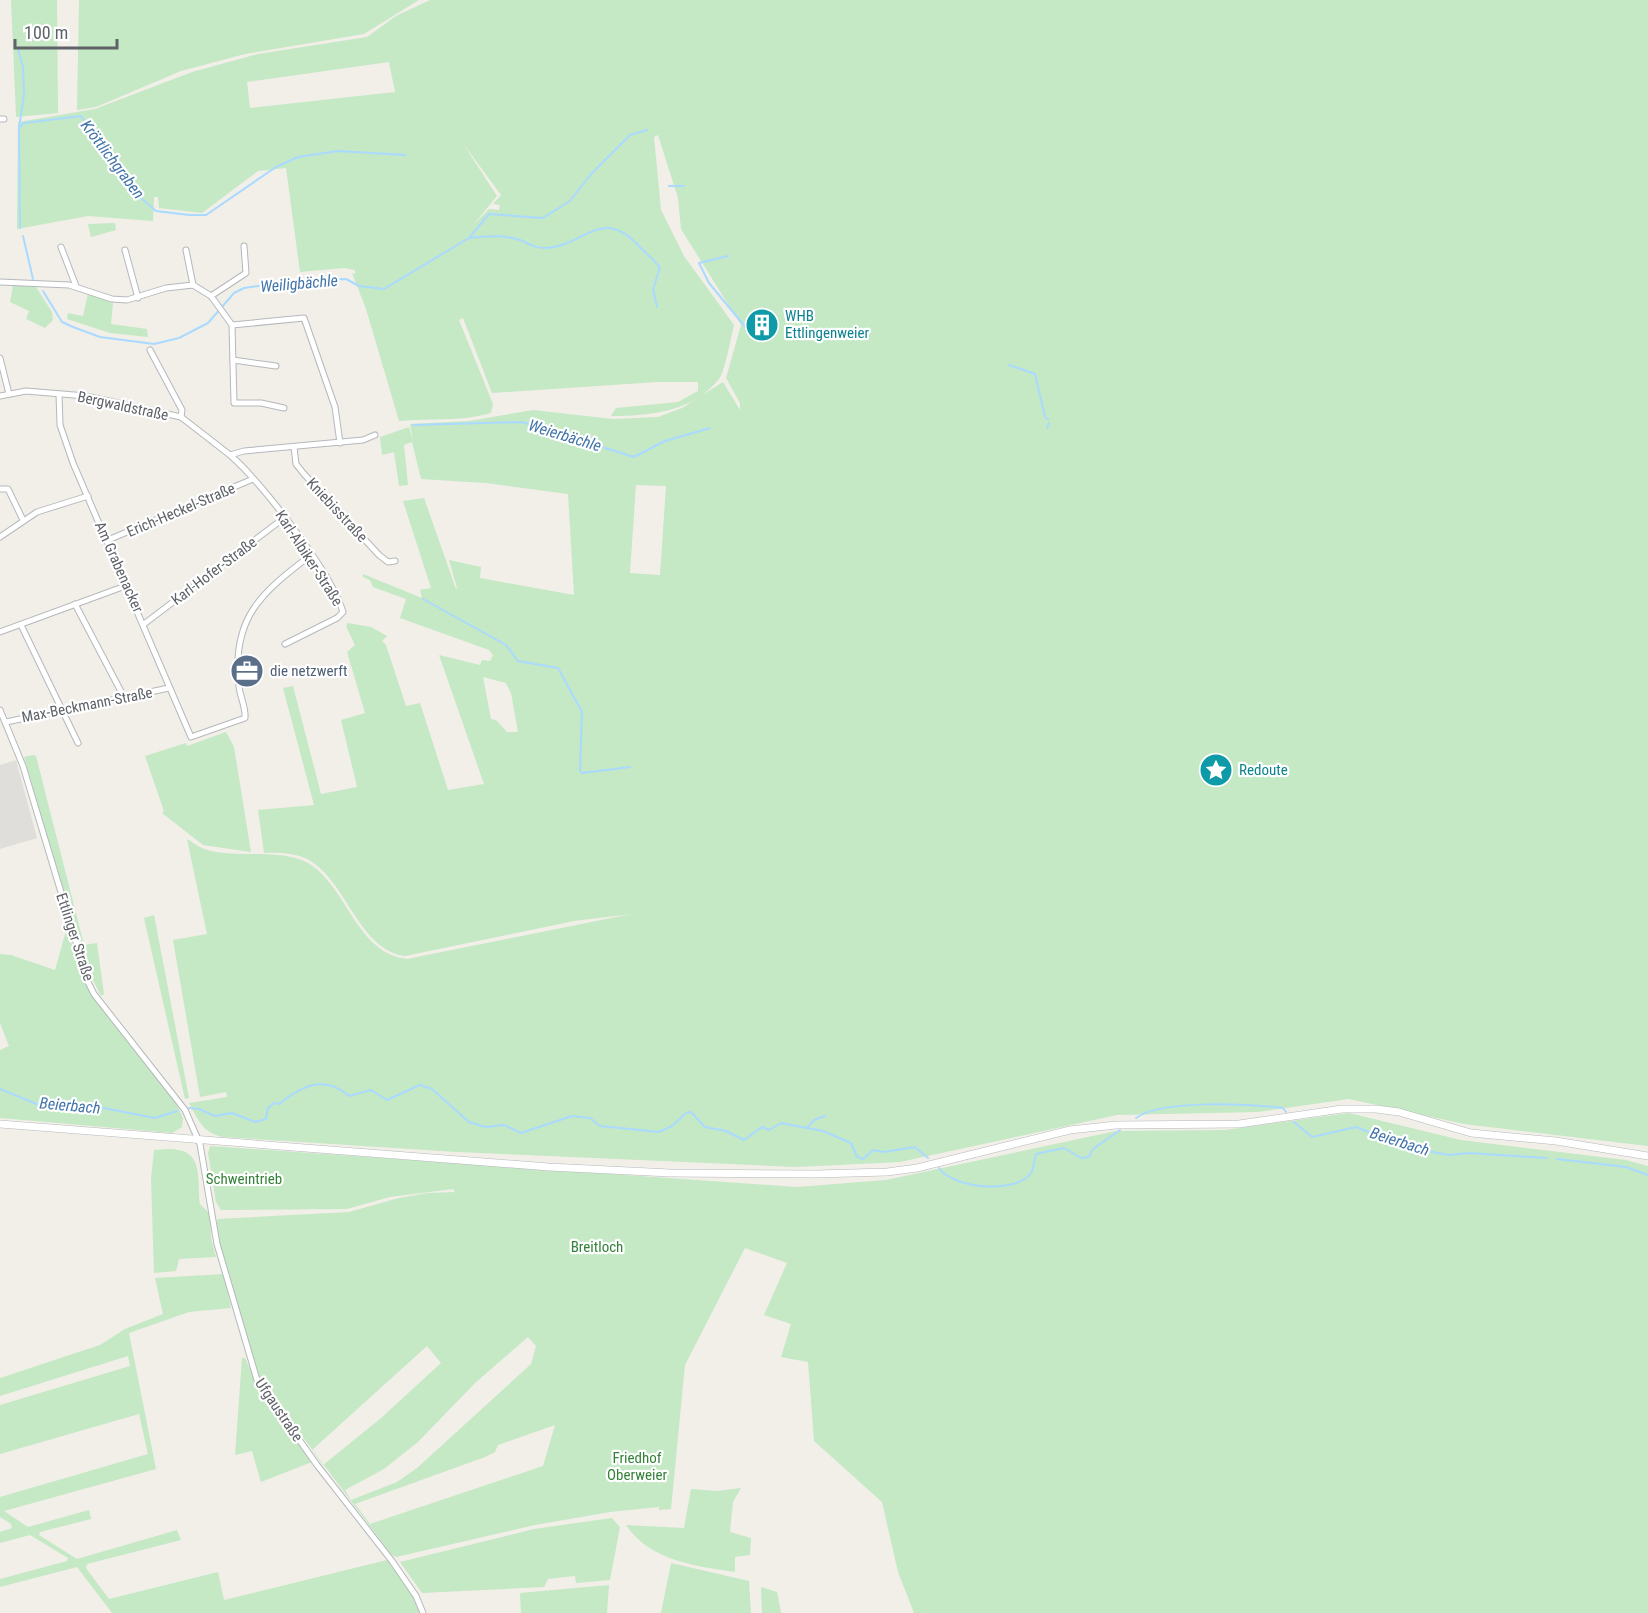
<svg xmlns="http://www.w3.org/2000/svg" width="1648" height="1613" font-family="'Roboto Condensed',sans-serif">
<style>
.industrial{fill:#e0deda}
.green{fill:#c5e8c5;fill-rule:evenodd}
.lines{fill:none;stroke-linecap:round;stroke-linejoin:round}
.stream{stroke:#aadaff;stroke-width:2}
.minor-casing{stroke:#b5b8bc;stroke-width:7}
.tertiary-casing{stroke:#b5b8bc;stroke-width:8}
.minor{stroke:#fff;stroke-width:5}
.tertiary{stroke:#fff;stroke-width:7}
.labels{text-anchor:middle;stroke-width:4.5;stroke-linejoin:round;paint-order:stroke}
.culture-label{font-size:15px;fill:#0d838f;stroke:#fff;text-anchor:start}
.street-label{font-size:15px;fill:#5f6368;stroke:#fff}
.service-label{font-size:15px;fill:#4e5e75;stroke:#fff;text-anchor:start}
.park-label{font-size:15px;fill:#348238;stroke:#fff}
.water-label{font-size:16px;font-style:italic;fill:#4174aa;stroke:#fff}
</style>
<rect width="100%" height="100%" fill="#f1efe8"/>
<path class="industrial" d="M16 760 37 838 0 849V765Z"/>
<g class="green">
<path d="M11 0H57L58 113 16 117Z"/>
<path d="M79 0H419L364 34 245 54 181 71 96 107 77 110Z"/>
<path d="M430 0H1648V1146L1464 1124 1349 1099 1258 1112 1117 1115 900 1162 796 1167 457 1152 223 1137C203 1133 198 1120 189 1103L227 1097 226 1092 200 1097 173 940 207 934 187 839C194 843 200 848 207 850 238 859 285 847 311 865 348 890 357 953 407 959L631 914 574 921 405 956C359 950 347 882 309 860 297 853 277 852 264 853L258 810 314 805 283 688 293 686 321 794 357 787 341 720 365 713 347 652 355 645 346 626 348 623 371 627 387 636 382 641 386 645 406 706 420 703 448 790 484 784 439 655 480 665 482 660 490 661 493 655 489 650 400 618 406 599 373 587 370 580 363 577V574L422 598 420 590 431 588 403 501 424 498 456 589 457 588 449 560 481 567 480 578 574 595 568 494 486 483 421 479 412 442 404 445 408 485 399 486 394 452 382 455 380 437 409 427 413 441 410 424 469 421 533 410 613 419 658 417 682 408 723 382 740 410V403L726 378 741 325 681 229 678 198 658 135 654 137 661 210 684 256 734 325C731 337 725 372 719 379 693 412 649 416 611 416L616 408 678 402 698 391V382H657L492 393 463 318 459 320 493 404 491 413C461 422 430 418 399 421L366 309 352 273 355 274V270L344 268 300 272 286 168 258 171 202 213 159 208 158 197H154L153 221 88 216 17 229 18 122 95 109 192 72 258 54 367 37 396 16ZM389 62 395 92 250 108 247 82ZM462 142 501 195 493 204 500 205 499 210 489 209 473 225 497 196ZM636 485 666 486 660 575 630 573ZM483 677 506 683 511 693 518 732H507L496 720 491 719Z"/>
<path d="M115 223 116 230 91 237 88 224Z"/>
<path d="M13 285 36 287 52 312 53 320 45 328 26 319 29 311 10 302Z"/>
<path d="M88 293 113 303 111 324 147 329 148 337 110 333 67 319 68 313 83 316Z"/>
<path d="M226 732 234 747 251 852 203 845 162 813 164 811 145 756 186 743 187 746Z"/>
<path d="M32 755 36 756 84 945 97 943 104 994 101 996 85 964 24 757Z"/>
<path d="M154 915 189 1098 185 1099 144 918Z"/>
<path d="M65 927 92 995 175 1101 183 1118 182 1127 172 1133 0 1118V1050L9 1046 0 1023V954L11 955 55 970 66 931Z"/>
<path d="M1349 1113 1461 1140 1626 1160 1648 1166V1613H914L898 1572 882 1502 814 1441 808 1362 781 1357 791 1324 764 1315 787 1263 745 1248 685 1365 671 1509 659 1510V1507L610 1512 535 1525 396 1557 391 1554 259 1379 220 1245 216 1222 218 1219 349 1212 399 1198 427 1193 455 1192 453 1189 390 1197 347 1209 221 1210 216 1202 208 1153 210 1146 797 1187 886 1180 1116 1131 1225 1130ZM528 1337 536 1346 531 1364 417 1468 397 1482 351 1500 345 1490 384 1469 418 1442 475 1383ZM427 1346 441 1363 380 1419 323 1465 312 1450ZM555 1425 543 1466 370 1524 355 1504 485 1457 495 1452 498 1445Z"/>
<path d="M168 1149C204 1149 197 1175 200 1204L210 1214 211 1238 216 1257 179 1259 176 1271 154 1273 151 1179 154 1150Z"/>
<path d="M224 1274 231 1308 189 1312 129 1333 156 1469 4 1511 28 1527 89 1510 91 1519 40 1532 39 1535 77 1559 177 1530 181 1540 87 1564 86 1568 109 1599 218 1572 224 1600 387 1560 412 1594 420 1613H112L77 1567 0 1587V1579L67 1561 68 1558 30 1535 0 1543V1532L12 1528 11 1524 0 1517V1497L148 1454 139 1414 0 1454V1405L130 1366 128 1356 0 1396V1378L100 1345 125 1329 163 1314 155 1278Z"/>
<path d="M242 1358H245L259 1389 312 1462 261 1482 252 1451 235 1455Z"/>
<path d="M741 1488 733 1502 730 1532 751 1538 750 1555 735 1557V1572C696 1566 650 1561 626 1525L684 1528 691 1489 718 1491Z"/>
<path d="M612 1518 620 1527 610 1580 576 1583 575 1576 548 1579 544 1587 422 1593 400 1562 534 1529Z"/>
<path d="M671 1563 749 1581 751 1613H661Z"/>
<path d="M609 1585 607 1613H521L520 1593Z"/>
<path d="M761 1587 777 1592 781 1613H762Z"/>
</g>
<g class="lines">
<g class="stream">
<path d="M18 49 23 67 24 94 19 128 20 228"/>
<path d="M19 128 24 123 81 116 141 198 156 211 189 215H206L276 167 298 157 338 151 405 155"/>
<path d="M669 186H684"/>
<path d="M23 236 33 279"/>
<path d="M470 237 489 214 543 218 570 201 591 174 630 135 647 130"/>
<path d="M728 256 699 263 709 283 747 329 759 326"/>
<path d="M43 291 62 322 73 327 100 337 154 344 179 338 208 323 234 293 244 288 300 280 346 279 359 286 384 289 469 238C484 236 506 235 520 240 530 244 533 248 546 248 585 246 601 206 638 245 645 253 654 259 660 268L653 289 657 307"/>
<path d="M1009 365 1035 374 1045 417 1048 419"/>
<path d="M413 425 522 422 634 457 665 441 710 428"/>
<path d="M1047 428 1049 423"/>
<path d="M423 599 506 645 518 661 558 668 582 712 580 771 582 773 630 767"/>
<path d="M0 1089 39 1105 83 1104 155 1118 177 1111"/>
<path d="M189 1108 199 1109 215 1116 232 1113 255 1122 266 1119 268 1108 274 1103 279 1104C302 1086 324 1074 349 1096L371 1090 387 1100 420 1085 432 1089 469 1122 485 1127 504 1125 521 1133 572 1116 590 1118 600 1126 659 1132 672 1126 686 1113 691 1112 705 1127 726 1131 744 1140 762 1127 769 1130 781 1123 823 1131 851 1143 857 1157 863 1159 873 1150 884 1152 915 1147 928 1158"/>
<path d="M1136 1118C1162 1099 1250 1104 1283 1108L1286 1112"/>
<path d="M1294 1122 1312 1137 1356 1127 1381 1137 1401 1139 1421 1150 1449 1155 1469 1153 1547 1158"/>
<path d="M808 1127 814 1120 825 1116"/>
<path d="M1557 1159 1626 1167 1648 1175"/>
<path d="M939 1168C952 1188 1015 1195 1031 1173 1034 1168 1034 1159 1036 1154L1064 1148 1081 1158 1089 1157 1093 1149 1120 1130"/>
</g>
<g class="minor-casing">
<g id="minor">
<path d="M0 119H4"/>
<path d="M61 247 76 286"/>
<path d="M125 250 138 298"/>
<path d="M186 250 193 285"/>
<path d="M0 282 69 285 112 299 127 300 166 288 193 285 211 296 232 325 234 403H261L284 408"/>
<path d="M211 296 246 273 244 246"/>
<path d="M232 325 304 318 335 407 340 443"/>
<path d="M150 350 182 410 181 417"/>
<path d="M0 358 9 394"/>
<path d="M233 360 276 366"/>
<path d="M59 394 60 425 73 463 191 737 245 718C246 707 240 697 239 686 231 618 261 593 311 555"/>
<path d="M0 396 26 391 86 396 181 417 230 455 244 451 363 440 375 435"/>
<path d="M294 447 296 464 304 474 379 555 388 562 395 561"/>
<path d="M230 455C262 483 331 572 343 612L337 618 285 644"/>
<path d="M0 489H8L23 520"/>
<path d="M0 537 37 512 88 496"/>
<path d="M108 540 253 479"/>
<path d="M75 604 125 699"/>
<path d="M144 624 284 518"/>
<path d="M21 625 78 743"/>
<path d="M0 632 128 585"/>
<path d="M0 710 23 766 88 982 94 994 185 1110 200 1144 217 1244 257 1380 317 1465 392 1561 416 1596 423 1613"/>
<path d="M6 722 169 688"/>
</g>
</g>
<g class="tertiary-casing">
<path id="tertiary" d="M0 1124 549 1167 670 1173 817 1174 887 1172 917 1168 1070 1130 1116 1125 1239 1124 1342 1109H1376L1399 1112 1471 1133 1556 1141 1648 1156"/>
</g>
<use href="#minor" class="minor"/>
<use href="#tertiary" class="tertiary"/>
</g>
<defs>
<g id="building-disc" transform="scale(1.725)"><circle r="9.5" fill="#0f9aa8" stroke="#fff"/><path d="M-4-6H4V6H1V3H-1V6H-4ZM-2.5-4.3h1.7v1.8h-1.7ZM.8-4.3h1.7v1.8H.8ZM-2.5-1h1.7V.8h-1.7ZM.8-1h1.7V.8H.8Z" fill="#fff"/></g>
<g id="office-disc" transform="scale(1.725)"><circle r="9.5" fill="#5c6f8a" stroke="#fff"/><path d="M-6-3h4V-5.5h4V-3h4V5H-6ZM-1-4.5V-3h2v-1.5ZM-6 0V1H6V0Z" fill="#fff"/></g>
<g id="sight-disc" transform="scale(1.725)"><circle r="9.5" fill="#0f9aa8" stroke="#fff"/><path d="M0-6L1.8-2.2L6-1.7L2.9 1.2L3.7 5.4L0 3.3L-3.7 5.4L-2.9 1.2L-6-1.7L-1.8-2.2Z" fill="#fff"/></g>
</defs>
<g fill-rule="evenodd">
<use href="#building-disc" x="762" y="325"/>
<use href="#office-disc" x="247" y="671"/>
<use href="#sight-disc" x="1216" y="770"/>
</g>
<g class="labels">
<g class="culture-label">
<text x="785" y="321">WHB<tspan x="785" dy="17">Ettlingenweier</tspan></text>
<text x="1239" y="775">Redoute</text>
</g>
<g class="street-label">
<text transform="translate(123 406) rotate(12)" y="5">Bergwaldstraße</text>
<text transform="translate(181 510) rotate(-23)" y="5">Erich-Heckel-Straße</text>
<text transform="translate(337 510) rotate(47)" y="5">Kniebisstraße</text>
<text transform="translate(309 558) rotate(57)" y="5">Karl-Albiker-Straße</text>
<text transform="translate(119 567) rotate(66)" y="5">Am Grabenacker</text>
<text transform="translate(214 571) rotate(-37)" y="5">Karl-Hofer-Straße</text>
<text transform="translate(87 705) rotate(-11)" y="5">Max-Beckmann-Straße</text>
<text transform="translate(75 937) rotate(72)" y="5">Ettlinger Straße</text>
<text transform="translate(279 1410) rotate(56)" y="5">Ufgaustraße</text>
</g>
<g class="service-label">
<text x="270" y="676">die netzwerft</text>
</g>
<g class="park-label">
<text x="244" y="1184">Schweintrieb</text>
<text x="597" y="1252">Breitloch</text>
<text x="637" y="1463">Friedhof<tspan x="637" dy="17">Oberweier</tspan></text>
</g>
<g class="water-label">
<text transform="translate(113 159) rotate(53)" y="6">Kröttlichgraben</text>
<text transform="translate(299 283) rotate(-5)" y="6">Weiligbächle</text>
<text transform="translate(565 435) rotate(17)" y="6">Weierbächle</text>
<text transform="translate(70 1105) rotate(5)" y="6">Beierbach</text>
<text transform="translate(1400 1141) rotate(18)" y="6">Beierbach</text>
</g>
</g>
<path d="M15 39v9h102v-9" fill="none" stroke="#5f6368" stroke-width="3"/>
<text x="24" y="39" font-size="18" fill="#5f6368" stroke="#ffffff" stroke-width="4.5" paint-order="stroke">100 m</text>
</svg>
